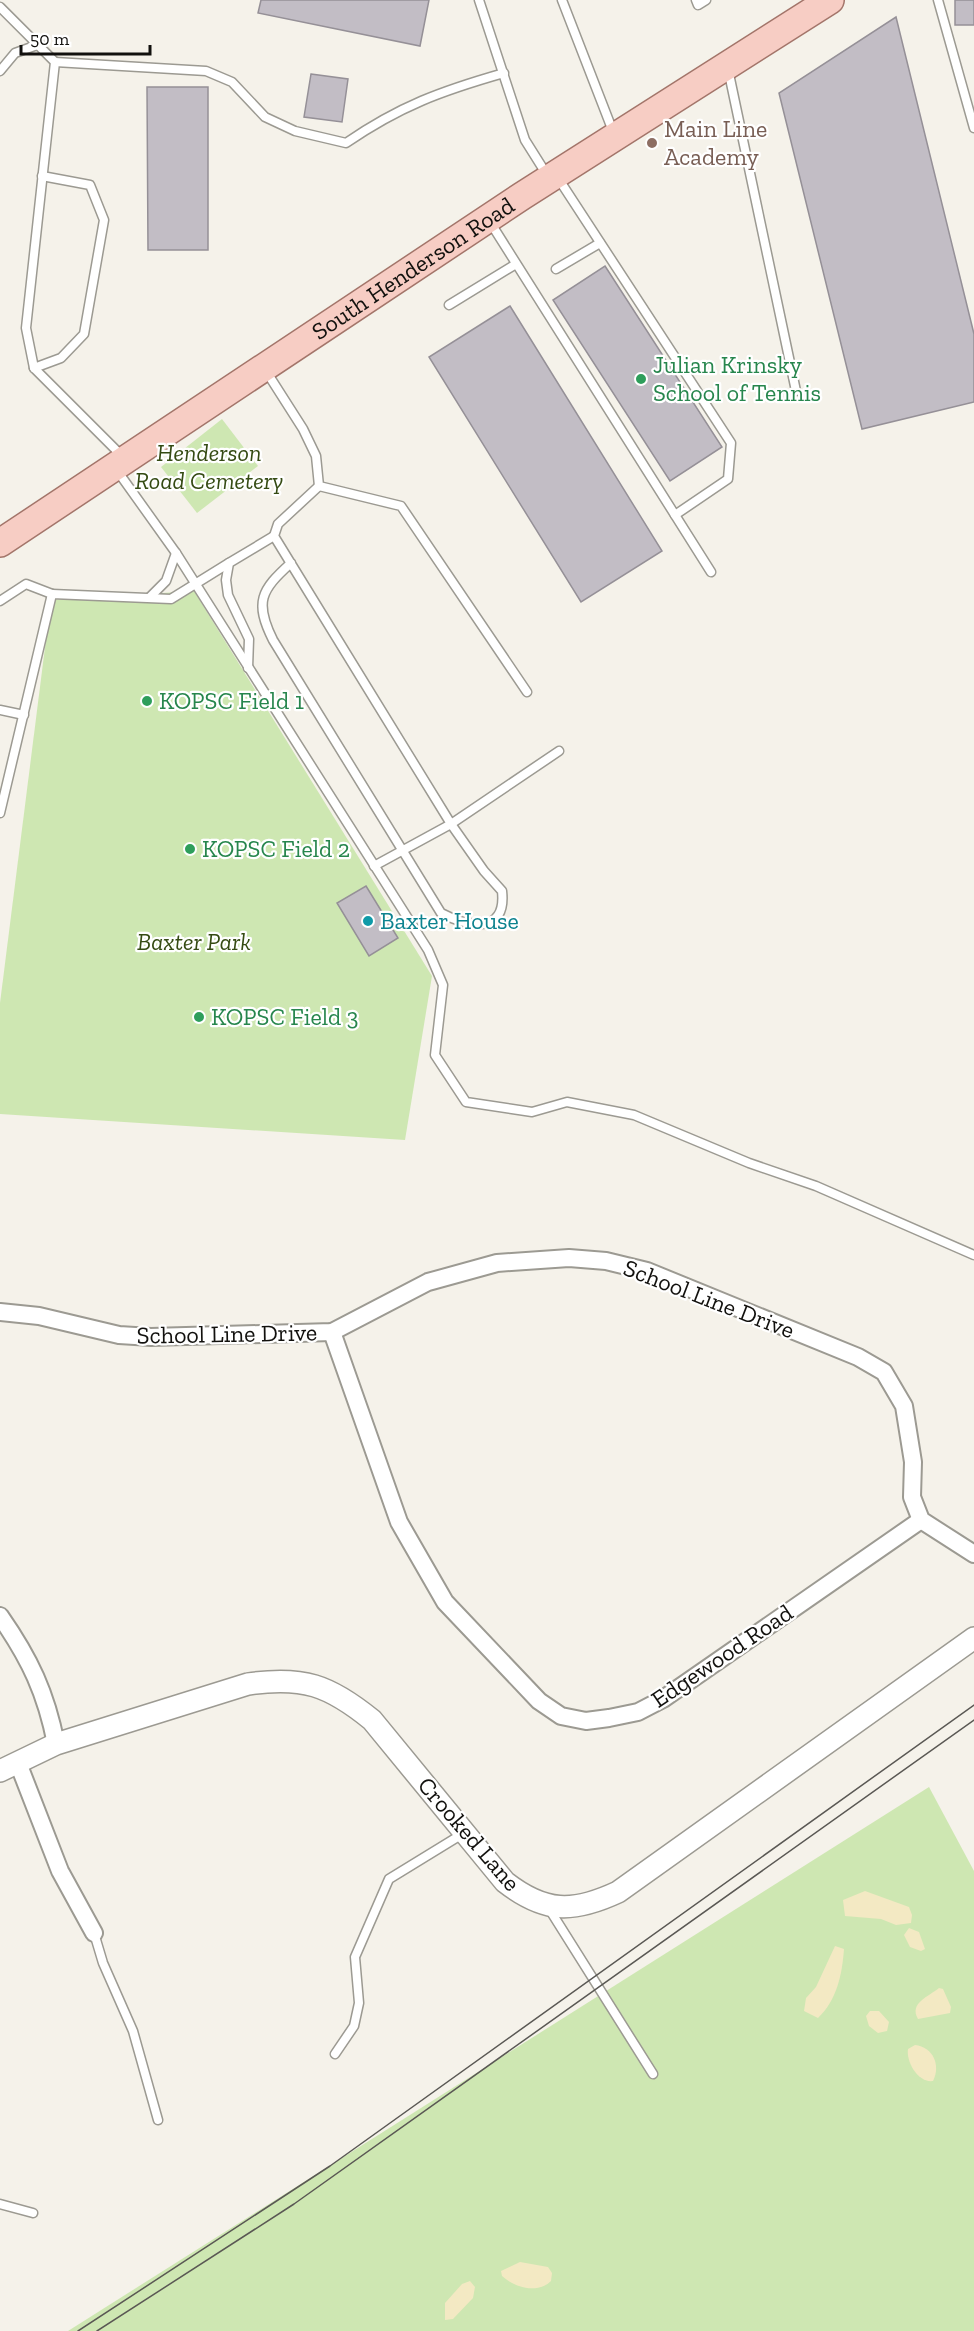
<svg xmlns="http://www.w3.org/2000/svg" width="974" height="2331" font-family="'Zilla Slab',serif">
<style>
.green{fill:#cee7b2}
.sand{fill:#f3e9c3}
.building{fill:#c2bdc5;stroke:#959097;stroke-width:1.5}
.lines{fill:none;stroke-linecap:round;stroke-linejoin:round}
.service-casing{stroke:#9c9a92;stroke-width:11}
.minor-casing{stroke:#9c9a92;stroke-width:20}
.tertiary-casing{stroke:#9c9a92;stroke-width:24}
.primary-casing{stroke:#a3756a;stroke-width:30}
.service{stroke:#fff;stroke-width:8}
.minor{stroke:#fff;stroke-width:16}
.tertiary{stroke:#fff;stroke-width:21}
.primary{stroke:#f7cdc4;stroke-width:27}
.tram{stroke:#5a5854;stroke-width:1.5}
.education-dot{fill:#8d6e63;stroke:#fff;stroke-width:2}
.leisure-dot{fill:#2e9e5b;stroke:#fff;stroke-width:2}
.culture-dot{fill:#0f9aa8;stroke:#fff;stroke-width:2}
.labels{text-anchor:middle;stroke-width:4.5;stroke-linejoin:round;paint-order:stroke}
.education-label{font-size:24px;fill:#785e54;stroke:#fff;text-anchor:start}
.street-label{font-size:24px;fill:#12110e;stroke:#fff}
.leisure-label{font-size:24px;fill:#27864d;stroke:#fff;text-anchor:start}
.park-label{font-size:24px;font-style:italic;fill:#354b13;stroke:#fff}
.culture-label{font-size:24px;fill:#0d838f;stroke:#fff;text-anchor:start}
</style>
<rect width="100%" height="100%" fill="#f5f2ea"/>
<g class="green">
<path d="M222 419 258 466 197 513 161 467Z"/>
<path d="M194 591 432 976 405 1140 0 1114V1003L51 600Z"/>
<path d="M929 1787 974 1871V2331H68Z"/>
</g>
<g class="sand">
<path d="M865 1891 909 1907 912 1915 911 1923 896 1925 881 1919 845 1916 843 1900Z"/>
<path d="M909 1928 919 1932 925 1949 921 1951 910 1947 904 1935Z"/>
<path d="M835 1946 844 1949C842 1975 837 2000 818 2018L804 2011 806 1998 816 1987Z"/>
<path d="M939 1988 943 1989 951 2007 950 2013 918 2019C909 2003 928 1997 939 1988Z"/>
<path d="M870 2011H879L889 2022 887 2031 878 2033 869 2026 866 2016Z"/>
<path d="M915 2045C933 2047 941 2065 933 2081 918 2083 906 2062 908 2049Z"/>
<path d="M520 2262 548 2267 552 2273 551 2281C538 2294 515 2288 502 2276L501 2271Z"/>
<path d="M470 2281 475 2287 473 2298 453 2319 445 2320V2303L462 2284Z"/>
</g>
<g class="building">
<path d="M261 0H429L420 46 258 13Z"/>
<rect x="955" y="0" width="19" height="25"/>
<path d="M896 17 974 334V402L862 429 779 93Z"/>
<path d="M311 74 348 79 342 122 304 117Z"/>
<path d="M147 87H208V250H148Z"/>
<path d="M605 266 722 447 670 481 553 300Z"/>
<path d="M510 306 662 551 581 602 429 357Z"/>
<path d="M366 886 398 938 369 956 337 903Z"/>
</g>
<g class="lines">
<g class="service-casing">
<g id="service">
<path d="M479 0 525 140 547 175"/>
<path d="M562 0 614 134"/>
<path d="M696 0 698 5 706 0"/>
<path d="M938 0 974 128"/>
<path d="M0 7 55 62 26 328 34 368 123 457"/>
<path d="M55 62 206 71 232 82 265 117 295 131 346 143C400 106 441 91 504 73"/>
<path d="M728 69 796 391"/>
<path d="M0 71 15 53 40 44"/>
<path d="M558 178 731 443 728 479 675 515"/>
<path d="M490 222 711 572"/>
<path d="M556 269 600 243"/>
<path d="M449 305 516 264"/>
<path d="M34 368 61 358 84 334 104 220 90 185 42 176"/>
<path d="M266 371 303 429 316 456 319 486 401 506 527 692"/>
<path d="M116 469 176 553 428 950 443 985 435 1055 466 1102 532 1112 567 1102 634 1115 749 1163 816 1186 974 1255"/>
<path d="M291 563C261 590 254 602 273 640L441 913C468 927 507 935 502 891L484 871 451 824 274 536 278 524 319 486"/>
<path d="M150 597 166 581 176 553"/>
<path d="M0 601 26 584 52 594"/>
<path d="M248 668 249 639 228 595 226 580 229 563 274 536"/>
<path d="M0 710 24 715"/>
<path d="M0 813 52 594 171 599 229 563"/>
<path d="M374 866 451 824 559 751"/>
<path d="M548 1907 653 2074"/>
<path d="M94 1933 103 1963 133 2031 158 2120"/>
<path d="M335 2054 354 2026 359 2003 355 1957 389 1879 464 1833"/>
<path d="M0 2204 33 2213"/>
</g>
</g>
<g class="minor-casing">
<g id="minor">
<path d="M0 1312 39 1316 119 1335 151 1337 332 1332 428 1282 497 1263 569 1258 606 1261 647 1271 858 1357 884 1372 904 1406 913 1462 912 1497 921 1520 974 1554"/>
<path d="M332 1332 399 1522 445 1602 539 1701 561 1716 586 1721 609 1718 638 1712 663 1699 921 1520"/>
<path d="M0 1616C30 1659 46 1693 56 1744"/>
<path d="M18 1763 60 1871 94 1933"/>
</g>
</g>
<g class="tertiary-casing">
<path id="tertiary" d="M0 1771 56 1744 248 1684C303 1676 329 1685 372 1720L505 1882C545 1913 573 1913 618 1892L974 1638"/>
</g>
<g class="primary-casing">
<g id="primary">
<path id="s1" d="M0 543 522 196 830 0"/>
</g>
</g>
<use href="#service" class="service"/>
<use href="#minor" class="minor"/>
<use href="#tertiary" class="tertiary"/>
<use href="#primary" class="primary"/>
<g class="tram">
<path d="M78 2331 330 2166 974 1705"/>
<path d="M97 2331 294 2204 974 1720"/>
</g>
</g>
<circle class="education-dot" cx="652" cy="143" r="6"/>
<g class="leisure-dot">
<circle cx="641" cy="379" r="6"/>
<circle cx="147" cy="701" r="6"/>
<circle cx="190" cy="849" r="6"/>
<circle cx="199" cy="1017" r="6"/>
</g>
<circle class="culture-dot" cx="368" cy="921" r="6"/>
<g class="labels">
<g class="education-label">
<text x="664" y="137">Main Line<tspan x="664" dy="28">Academy</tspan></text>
</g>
<g class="street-label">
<text dy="8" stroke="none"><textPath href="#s1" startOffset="496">South Henderson Road</textPath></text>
<text transform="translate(709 1299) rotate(21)" y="8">School Line Drive</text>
<text transform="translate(227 1334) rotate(-1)" y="8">School Line Drive</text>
<text transform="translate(722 1656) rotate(-34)" y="8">Edgewood Road</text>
<text transform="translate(469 1834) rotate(49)" y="8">Crooked Lane</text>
</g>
<g class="leisure-label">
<text x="653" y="373">Julian Krinsky<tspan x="653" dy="28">School of Tennis</tspan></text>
<text x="159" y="709">KOPSC Field 1</text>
<text x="202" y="857">KOPSC Field 2</text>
<text x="211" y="1025">KOPSC Field 3</text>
</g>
<g class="park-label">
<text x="209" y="461">Henderson<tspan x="209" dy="28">Road Cemetery</tspan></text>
<text x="194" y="950">Baxter Park</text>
</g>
<g class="culture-label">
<text x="380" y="929">Baxter House</text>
</g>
</g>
<path d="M21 45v9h129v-9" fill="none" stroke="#12110e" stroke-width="3"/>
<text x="30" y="45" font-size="18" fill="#12110e" stroke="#ffffff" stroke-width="4.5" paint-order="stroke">50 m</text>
</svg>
